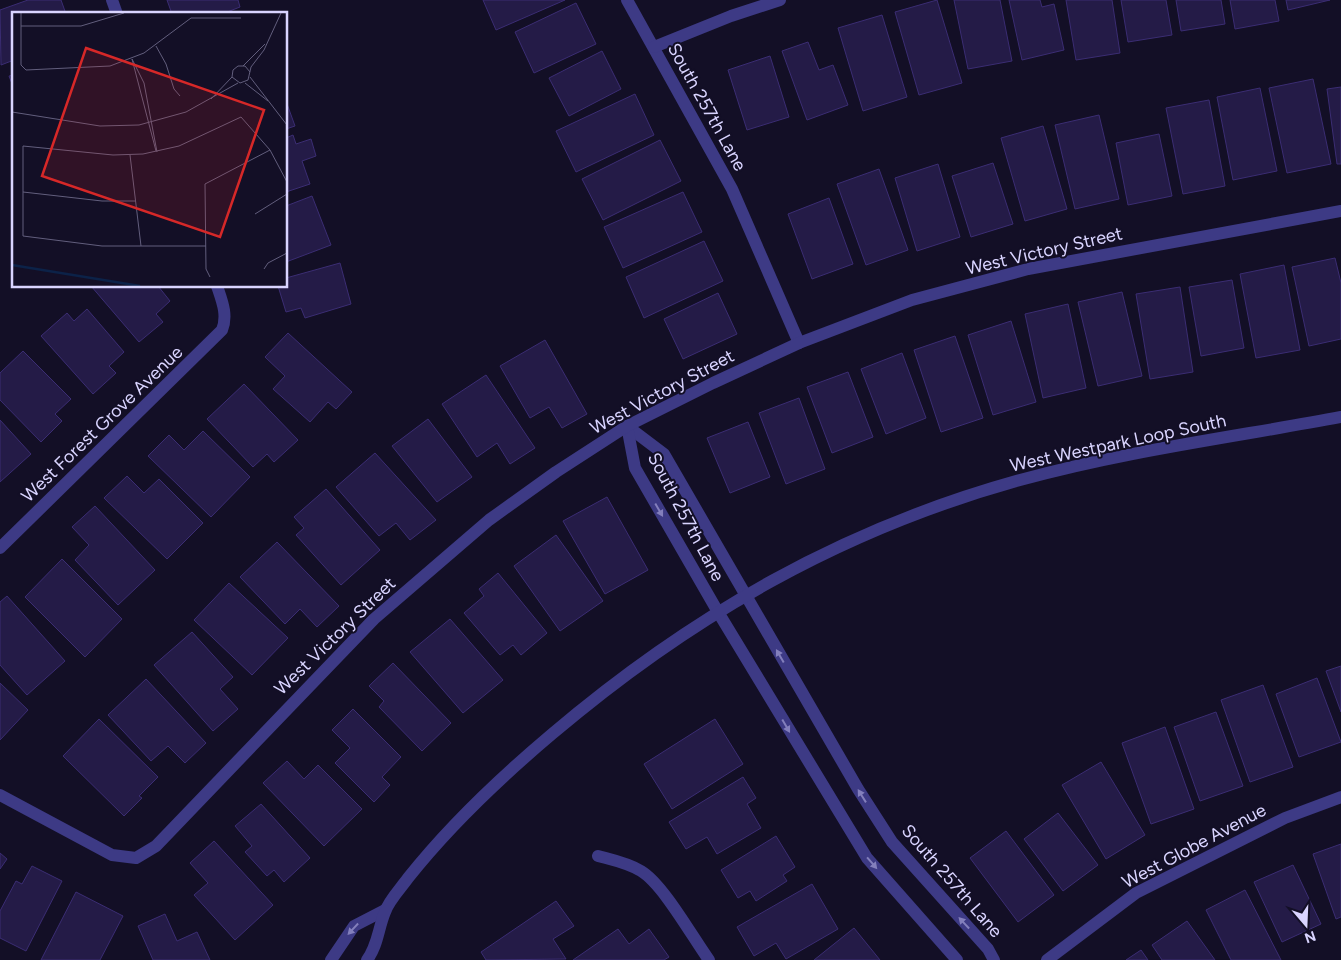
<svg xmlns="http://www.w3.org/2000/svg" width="1341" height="960" font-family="Figtree,sans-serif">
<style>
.building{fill:#241b47;stroke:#3b2d73}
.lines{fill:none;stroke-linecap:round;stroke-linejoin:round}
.minor{stroke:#3d3a85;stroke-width:12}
.oneway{fill:#837fbc}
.labels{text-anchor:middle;stroke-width:4;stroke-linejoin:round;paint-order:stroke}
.street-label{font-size:18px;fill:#d9d4ff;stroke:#130f26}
.inset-river{fill:none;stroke:#0c2248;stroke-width:2.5}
.inset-road{fill:none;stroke:#625e7d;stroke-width:1}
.view{fill:#d62828;fill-opacity:0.15;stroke:#d62828;stroke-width:2.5}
.inset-edge{fill:none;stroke:#d9d4ff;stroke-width:2.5}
</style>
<rect width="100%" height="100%" fill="#130f26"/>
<g class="building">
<path d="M28 0H61L66 14H14V60L1 65 0 10Z"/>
<path d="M167 0H238L240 7 222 14H172Z"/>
<path d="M483 0H565L496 30Z"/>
<path d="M937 0 962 83 919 95 895 12Z"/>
<path d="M954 0H1000L1012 61 968 69Z"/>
<path d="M1009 0H1040L1042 7 1054 4 1064 50 1022 60Z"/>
<path d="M1066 0H1112L1120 53 1076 60Z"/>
<path d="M1121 0H1166L1172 35 1128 42Z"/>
<path d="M1176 0H1221L1225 24 1181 31Z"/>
<path d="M1230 0H1275L1279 21 1235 29Z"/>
<path d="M1286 0H1330L1288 10Z"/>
<path d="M576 3 596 44 534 73 515 32Z"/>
<path d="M882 15 907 97 863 111 838 28Z"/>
<path d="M808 42 819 70 833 65 848 105 807 120 782 51Z"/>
<path d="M602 51 621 89 569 116 549 78Z"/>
<path d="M770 56 789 117 747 130 728 70Z"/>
<path d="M14 75V89L9 76Z"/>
<path d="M1313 79 1331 164 1287 173 1269 88Z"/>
<path d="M1341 87V164H1337L1327 89Z"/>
<path d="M1260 88 1277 171 1233 180 1217 97Z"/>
<path d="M635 94 654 135 576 172 556 131Z"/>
<path d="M1209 100 1225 186 1183 194 1166 108Z"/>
<path d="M286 101 295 126 286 129Z"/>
<path d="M1099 115 1119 199 1075 209 1055 125Z"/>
<path d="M1043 126 1067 209 1025 221 1001 138Z"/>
<path d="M1159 134 1172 196 1128 205 1116 143Z"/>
<path d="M293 135 296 144 311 139 316 156 302 161 310 184 286 192V138Z"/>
<path d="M660 140 681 181 603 220 582 179Z"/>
<path d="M993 163 1013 224 971 237 952 176Z"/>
<path d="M938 164 960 237 917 251 895 178Z"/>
<path d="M879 169 908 250 866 265 837 184Z"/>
<path d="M683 192 702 232 623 268 604 227Z"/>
<path d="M312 196 331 245 286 262V206Z"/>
<path d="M829 198 853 264 812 279 788 214Z"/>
<path d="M704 241 723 281 644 318 626 277Z"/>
<path d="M1335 258 1341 283V339L1309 346 1292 267Z"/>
<path d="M340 263 351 304 305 318 301 308 286 312 278 286H286V278Z"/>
<path d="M1284 265 1300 350 1256 358 1240 274Z"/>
<path d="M1232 280 1244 348 1201 356 1189 287Z"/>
<path d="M91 286H158L170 301 156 314 163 322 139 342Z"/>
<path d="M1180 287 1193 372 1150 379 1136 294Z"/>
<path d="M1122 292 1142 376 1098 386 1078 302Z"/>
<path d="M718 293 737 334 683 359 664 319Z"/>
<path d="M1068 304 1086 388 1043 398 1025 314Z"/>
<path d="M87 309 124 352 109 366 116 373 93 394 41 336 67 313 74 321Z"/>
<path d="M1011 321 1036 402 993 415 968 335Z"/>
<path d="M288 333 352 392 336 409 328 402 310 422 273 389 285 376 265 357Z"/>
<path d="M955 336 983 418 941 432 914 350Z"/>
<path d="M545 340 587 414 562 428 549 407 530 418 500 366Z"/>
<path d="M23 351 71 399 55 414 62 421 41 442 0 400V373Z"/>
<path d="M902 353 926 418 886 434 861 369Z"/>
<path d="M848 372 873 437 832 453 807 387Z"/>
<path d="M486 375 535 448 510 464 497 443 477 457 442 404Z"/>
<path d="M244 384 298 440 274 462 267 454 253 467 207 419Z"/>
<path d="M799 398 825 469 786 484 759 413Z"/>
<path d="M428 419 472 477 437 502 392 446Z"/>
<path d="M0 420 31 454 0 482Z"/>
<path d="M748 422 770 477 730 493 707 438Z"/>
<path d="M203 431 250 477 211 517 148 456 169 435 184 450Z"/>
<path d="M375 453 436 520 410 540 396 523 379 536 336 487Z"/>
<path d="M127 476 144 493 159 479 203 523 167 559 104 498Z"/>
<path d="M326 489 380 550 341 585 296 535 304 528 294 517Z"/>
<path d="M607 497 648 570 605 594 563 521Z"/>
<path d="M95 506 155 570 118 605 75 560 89 545 72 527Z"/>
<path d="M556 535 603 601 560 631 514 566Z"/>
<path d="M277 542 339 606 317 627 300 609 285 624 240 577Z"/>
<path d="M62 559 122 619 85 657 25 597Z"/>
<path d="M498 573 547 633 521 655 513 645 500 655 464 613 484 596 479 589Z"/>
<path d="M229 583 288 638 252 675 194 620Z"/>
<path d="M7 596 65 661 27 695 0 665V602Z"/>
<path d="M450 619 503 680 463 713 410 652Z"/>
<path d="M192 632 233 677 220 689 238 709 213 731 154 665Z"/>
<path d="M393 663 451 723 422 751 379 707 384 701 369 686Z"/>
<path d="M1341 666V712L1326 671Z"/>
<path d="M1317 678 1341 742 1299 757 1276 694Z"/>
<path d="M146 679 206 743 185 763 168 746 151 761 108 715Z"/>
<path d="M0 683 28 710 0 740Z"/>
<path d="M1263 685 1293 767 1250 782 1221 700Z"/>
<path d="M353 709 401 757 382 777 390 785 374 802 335 763 350 748 332 730Z"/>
<path d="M1216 712 1243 786 1200 801 1174 727Z"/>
<path d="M99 719 158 777 139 796 142 798 124 816 63 756Z"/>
<path d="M715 719 743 764 672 809 644 764Z"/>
<path d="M1165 727 1194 809 1151 824 1122 743Z"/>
<path d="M287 761 304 779 318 765 362 809 324 846 263 783Z"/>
<path d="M1101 762 1145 835 1106 859 1062 785Z"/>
<path d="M743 777 756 798 747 804 761 828 717 854 707 837 686 849 669 822Z"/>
<path d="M261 804 310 858 284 882 274 870 267 876 245 852 252 846 235 826Z"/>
<path d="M1058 813 1098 865 1063 891 1024 839Z"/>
<path d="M1006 831 1054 895 1018 922 970 858Z"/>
<path d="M776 836 795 867 783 875 787 881 756 901 750 891 738 898 721 870Z"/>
<path d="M214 841 273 905 235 940 194 895 208 883 190 863Z"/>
<path d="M1341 844V917L1336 919 1313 854Z"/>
<path d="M0 853 7 859 0 869Z"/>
<path d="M1293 865 1321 924 1282 942 1254 882Z"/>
<path d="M32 866 62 881 26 951 0 938V911L16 881 22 884Z"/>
<path d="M812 884 838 929 786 959 776 943 754 956 737 927Z"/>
<path d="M1245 890 1281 960H1231L1206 910Z"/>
<path d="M76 892 123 916 100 960H41Z"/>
<path d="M556 901 574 926 553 939 566 959 486 960 481 952Z"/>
<path d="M165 914 177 941 197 932 210 960H153L138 926Z"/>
<path d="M1187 921 1215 960H1162L1152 945Z"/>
<path d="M854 928 880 960H814Z"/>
<path d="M618 929 629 944 649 929 669 957 664 960H573Z"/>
<path d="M1141 950 1148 960H1126Z"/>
</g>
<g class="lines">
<g class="minor">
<path d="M112 0 117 14"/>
<path d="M627 0 732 189 799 343"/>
<path d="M654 47 731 16 780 0"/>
<path d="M627 426 664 454 858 789 892 842 988 949 994 960"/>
<path d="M627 426 635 468 718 612 867 858 957 960"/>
<path d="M0 548 222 330C228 315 222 301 217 286"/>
<path d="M0 795 112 855 136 858 156 846 374 619 489 520 556 472 627 426 713 383 799 343 912 300 1028 269 1341 211"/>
<path d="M598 856C613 860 628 863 641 871 663 884 693 938 709 960"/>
<path d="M331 960 354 926 385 910"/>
<path d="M367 960C378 945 378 929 385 912 389 900 401 888 408 878 450 825 501 777 552 734 692 615 843 529 1020 480 1125 451 1234 437 1341 417"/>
<path d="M1047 960 1136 893 1285 818 1341 797"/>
</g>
</g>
<defs><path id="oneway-solid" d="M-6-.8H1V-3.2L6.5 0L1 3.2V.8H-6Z" transform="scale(1.25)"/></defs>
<g class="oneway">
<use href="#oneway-solid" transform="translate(659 510) rotate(60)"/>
<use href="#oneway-solid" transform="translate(780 656) rotate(-120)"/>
<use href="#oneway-solid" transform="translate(786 726) rotate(60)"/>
<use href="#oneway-solid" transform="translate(862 796) rotate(-122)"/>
<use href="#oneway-solid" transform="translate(872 863) rotate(49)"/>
<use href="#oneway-solid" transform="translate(964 923) rotate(-133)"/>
<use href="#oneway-solid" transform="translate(353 929) rotate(133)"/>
</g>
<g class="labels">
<g class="street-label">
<text transform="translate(707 107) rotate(61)" y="6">South 257th Lane</text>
<text transform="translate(1044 251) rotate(-13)" y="6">West Victory Street</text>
<text transform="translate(662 392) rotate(-28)" y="6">West Victory Street</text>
<text transform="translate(102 424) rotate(-44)" y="6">West Forest Grove Avenue</text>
<text transform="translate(1118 443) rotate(-12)" y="6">West Westpark Loop South</text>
<text transform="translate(686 517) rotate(62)" y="6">South 257th Lane</text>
<text transform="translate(335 636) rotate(-44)" y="6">West Victory Street</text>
<text transform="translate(1194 846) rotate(-28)" y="6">West Globe Avenue</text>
<text transform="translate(952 881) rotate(49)" y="6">South 257th Lane</text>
</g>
</g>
<g transform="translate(12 12)">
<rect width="275" height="275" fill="#130f26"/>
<path class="inset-river" d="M0 253 128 274"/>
<path class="inset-road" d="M9 1V53L14 58 98 54 132 41 179 6H229M9 14H69L112 1M144 34 154 52 162 77 168 84M120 47 132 71 145 140M120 47 144 139M231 54 253 32M238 60 233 54H226L221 58 220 65 228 71 236 68 239 55 252 38 269 1M238 65 275 113M233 71 256 89M199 87 220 65M0 100 88 114 127 113 174 100 226 71M118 143 129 234M11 180 90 189H124M243 202 275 182M194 234H90L11 224V134L101 143 131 142 167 134 229 105 258 138 275 170M252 257 256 251 275 241M198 265 194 257 193 172 258 138"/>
<path class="view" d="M74 36 252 98 208 225 30 164Z"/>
<rect width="275" height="275" class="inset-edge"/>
</g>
<g transform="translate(1306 925) rotate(161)" stroke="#130f26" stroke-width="4" paint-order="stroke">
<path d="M0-4L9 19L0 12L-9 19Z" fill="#d9d4ff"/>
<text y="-8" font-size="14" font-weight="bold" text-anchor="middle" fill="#d9d4ff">N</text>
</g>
</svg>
